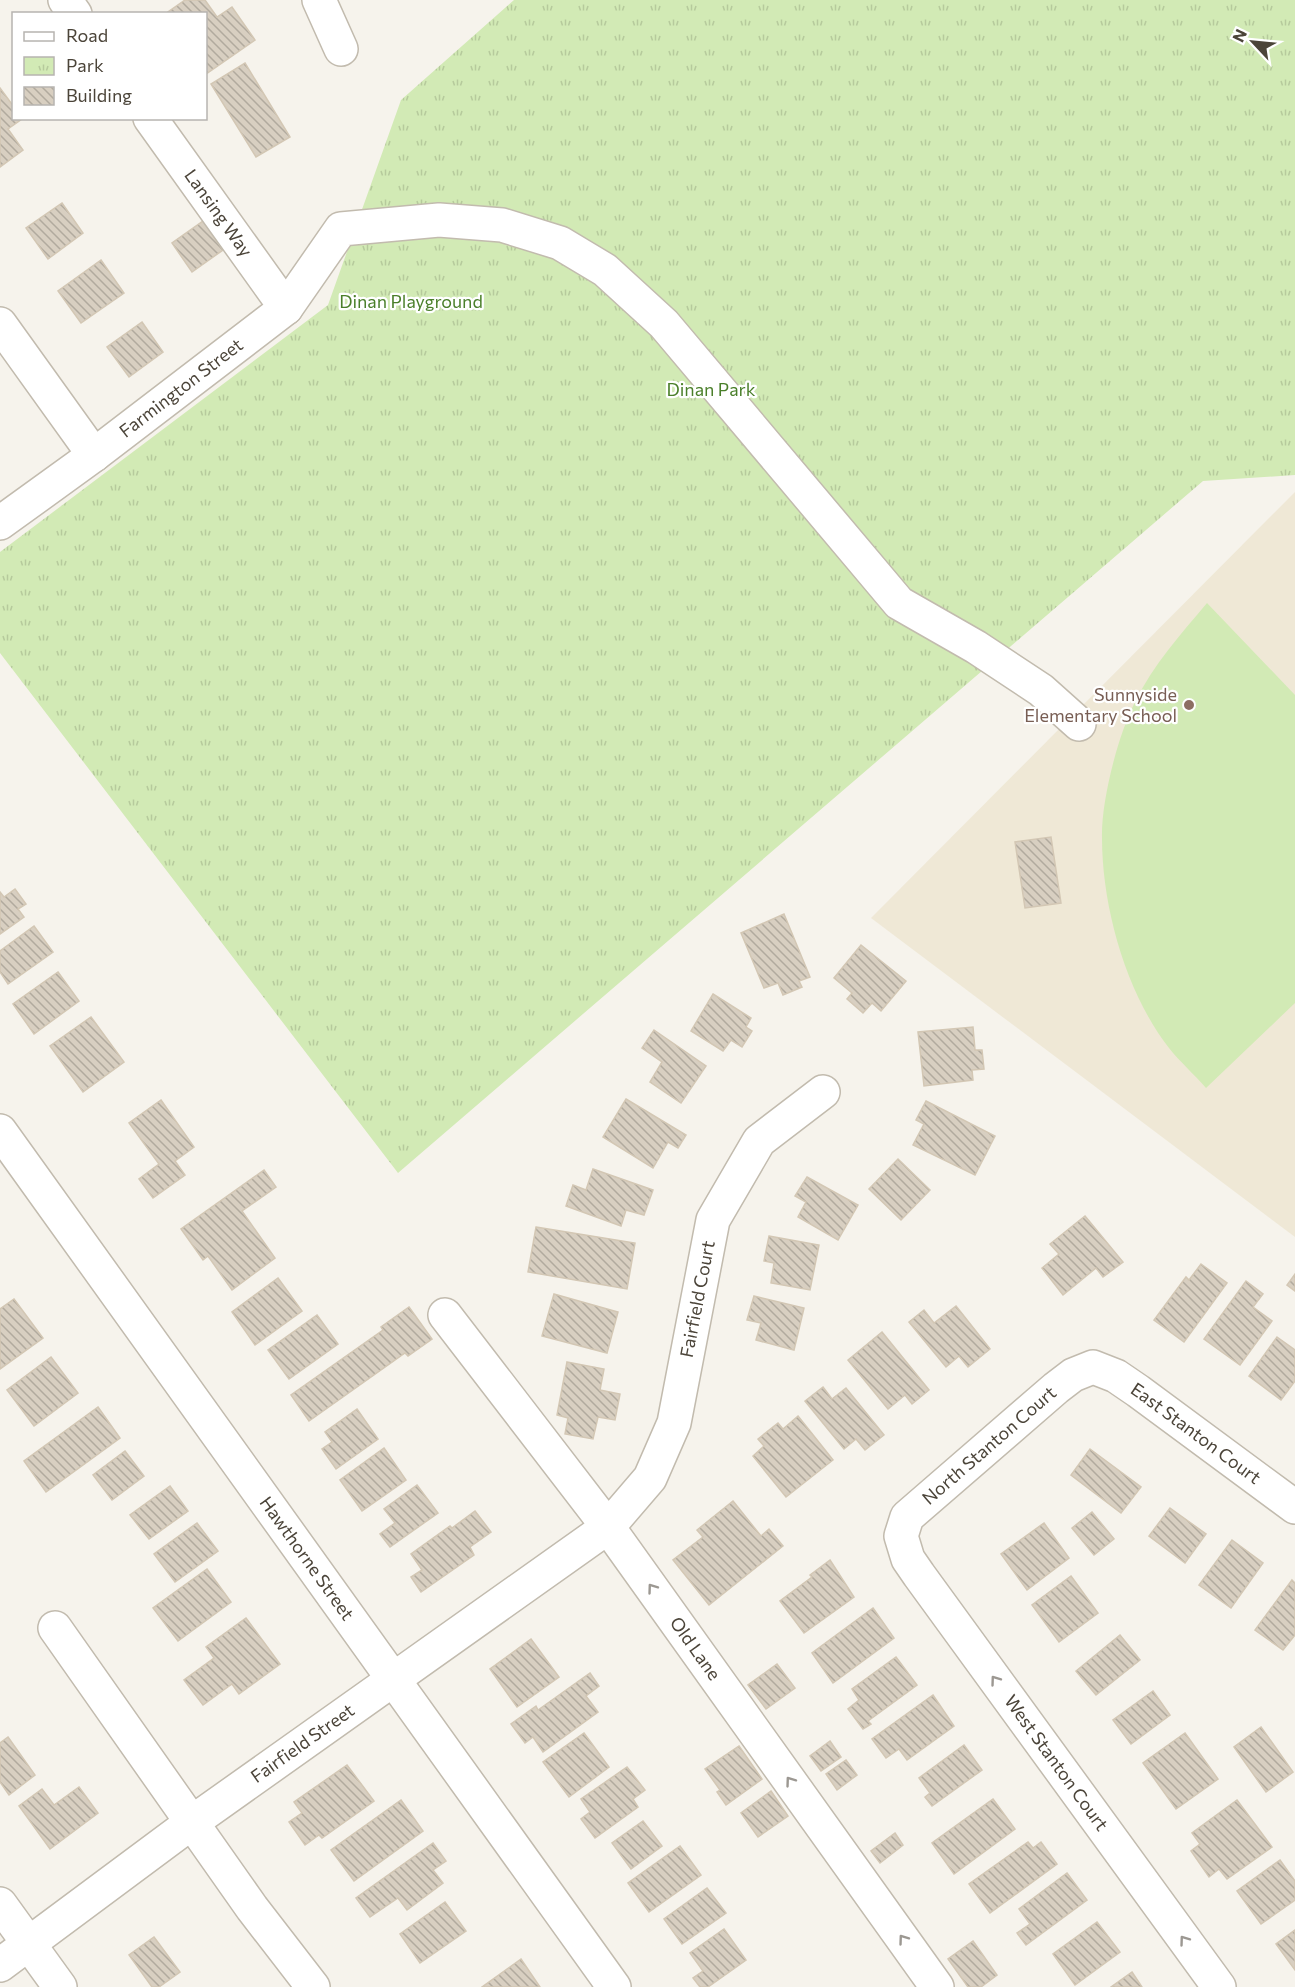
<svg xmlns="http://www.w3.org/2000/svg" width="1295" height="1987" font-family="Commissioner,sans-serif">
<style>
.education{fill:#efe8d6}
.green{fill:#d2eab5}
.park{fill:url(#park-tufts)}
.building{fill:url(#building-back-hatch);stroke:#d3c7b4;stroke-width:1.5}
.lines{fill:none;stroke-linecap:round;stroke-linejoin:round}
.minor-casing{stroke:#c2bbae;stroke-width:36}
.minor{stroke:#fff;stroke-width:33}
.oneway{stroke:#9c9892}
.education-dot{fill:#8d6e63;stroke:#fff;stroke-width:2}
.labels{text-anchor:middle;stroke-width:4.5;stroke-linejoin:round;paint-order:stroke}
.street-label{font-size:18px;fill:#4b4439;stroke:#fff}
.park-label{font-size:18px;fill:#4a7f2a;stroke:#fff}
.education-label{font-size:18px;fill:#785e54;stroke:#fff;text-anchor:end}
</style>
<defs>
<pattern id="park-tufts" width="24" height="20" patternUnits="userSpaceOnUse" patternTransform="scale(1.5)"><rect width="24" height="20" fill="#d2eab5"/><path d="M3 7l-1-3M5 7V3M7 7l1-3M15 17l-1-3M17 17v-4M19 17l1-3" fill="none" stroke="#b6ca9c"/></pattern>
<pattern id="building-back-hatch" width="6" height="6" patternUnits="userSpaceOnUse" patternTransform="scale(1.5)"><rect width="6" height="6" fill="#d8cfc1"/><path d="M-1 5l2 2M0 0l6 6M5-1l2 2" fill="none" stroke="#b1aa9e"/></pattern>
</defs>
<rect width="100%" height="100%" fill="#f6f3ec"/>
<path class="education" d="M1295 492V1237L871 918Z"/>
<path class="green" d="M1207 603 1295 695V1003L1206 1088C1194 1074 1180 1062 1169 1048 1126 993 1102 907 1102 838 1101 801 1118 735 1135 702 1153 665 1181 634 1207 603Z"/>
<path class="park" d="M514 0H1295V475L1203 481 398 1173 0 653V552L328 305 401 100Z"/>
<g class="building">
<path d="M185 0H205L217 17 232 7 255 40 206 74V14H165Z"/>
<path d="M245 63 290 137 256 157 211 84Z"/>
<path d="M0 88 14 107V118L22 119 8 129 23 150 0 167Z"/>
<path d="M62 203 83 233 48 259 26 228Z"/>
<path d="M203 221 223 250 192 272 172 243Z"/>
<path d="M101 260 124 293 81 323 58 291Z"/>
<path d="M142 322 163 352 129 377 107 347Z"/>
<path d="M1051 837 1061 903 1025 908 1015 842Z"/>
<path d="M15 889 26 904 18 909 24 917 0 934V892L4 897Z"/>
<path d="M784 914 810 977 799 981 802 987 783 995 778 983 764 988 741 933Z"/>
<path d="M34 926 53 952 8 984 0 972V951Z"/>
<path d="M861 945 906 981 881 1011 872 1003 863 1013 847 999 852 993 834 978Z"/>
<path d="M58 972 79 1001 34 1034 13 1004Z"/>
<path d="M713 994 751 1018 746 1027 752 1031 742 1047 731 1040 723 1051 691 1031Z"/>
<path d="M91 1017 124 1062 83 1092 50 1046Z"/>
<path d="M973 1027 975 1050H982L984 1069 972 1070 973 1080 924 1086 918 1032Z"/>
<path d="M654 1030 706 1066 681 1103 650 1082 662 1062 642 1048Z"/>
<path d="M626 1099 686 1135 678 1148 668 1142 653 1168 603 1137Z"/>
<path d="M161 1100 194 1147 175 1161 185 1175 153 1198 139 1179 159 1164 129 1123Z"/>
<path d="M926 1101 995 1136 975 1175 913 1145 924 1124 916 1120Z"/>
<path d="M898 1159 930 1190 901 1220 869 1189Z"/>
<path d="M593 1169 653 1190 644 1215 626 1210 621 1226 566 1206 573 1185 586 1190Z"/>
<path d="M264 1170 276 1187 242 1211 275 1258 232 1290 208 1256 203 1260 181 1229Z"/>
<path d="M807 1177 858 1205 838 1240 798 1217 806 1202 795 1196Z"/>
<path d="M1085 1216 1123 1262 1103 1277 1096 1268 1063 1295 1042 1268 1059 1254 1050 1244Z"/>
<path d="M536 1227 635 1243 627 1289 528 1272Z"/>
<path d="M769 1236 819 1245 810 1290 771 1283 774 1263 764 1261Z"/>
<path d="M1201 1264 1227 1283 1184 1342 1154 1320 1186 1277 1189 1280Z"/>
<path d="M1295 1274V1291L1287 1285Z"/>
<path d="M278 1278 302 1311 255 1345 232 1312Z"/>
<path d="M1246 1281 1263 1294 1253 1307 1272 1321 1240 1365 1204 1339Z"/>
<path d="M554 1294 618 1312 607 1353 542 1336Z"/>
<path d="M754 1296 804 1308 794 1350 756 1340 761 1323 747 1320Z"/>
<path d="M14 1299 43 1338 0 1369V1309Z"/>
<path d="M956 1306 990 1349 968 1367 959 1356 946 1367 909 1322 924 1310 934 1323Z"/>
<path d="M409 1307 432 1339 408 1356 405 1353 309 1421 291 1395 383 1330 381 1327Z"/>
<path d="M317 1315 338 1344 289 1379 268 1350Z"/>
<path d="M882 1332 929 1390 912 1404 905 1395 888 1409 848 1360Z"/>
<path d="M1277 1337 1295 1350V1381L1281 1400 1249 1376Z"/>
<path d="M51 1357 78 1393 34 1426 7 1390Z"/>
<path d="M567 1362 604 1369 600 1390 620 1394 615 1420 598 1417 593 1439 565 1434 568 1418 557 1415Z"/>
<path d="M823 1387 832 1399 846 1388 884 1435 865 1450 856 1439 844 1449 805 1401Z"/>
<path d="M98 1407 120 1438 46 1492 24 1461Z"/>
<path d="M357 1409 378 1439 336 1469 322 1449 332 1442 325 1432Z"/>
<path d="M798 1416 833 1460 786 1497 753 1456 764 1446 758 1439 778 1423 783 1429Z"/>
<path d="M384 1448 406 1480 362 1511 340 1480Z"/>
<path d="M1090 1449 1141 1487 1121 1513 1071 1475Z"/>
<path d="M125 1451 144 1476 112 1500 93 1475Z"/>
<path d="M417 1485 438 1513 390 1547 380 1534 395 1523 384 1509Z"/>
<path d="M170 1486 188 1511 149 1539 130 1515Z"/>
<path d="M733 1501 761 1536 769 1529 783 1546 709 1605 673 1560 703 1537 697 1530Z"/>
<path d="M1170 1508 1206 1534 1185 1563 1149 1536Z"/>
<path d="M475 1511 491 1532 470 1547 474 1555 421 1592 411 1577 422 1570 411 1554 450 1526 452 1528Z"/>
<path d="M1092 1512 1114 1539 1094 1555 1072 1528Z"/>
<path d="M197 1523 218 1551 175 1582 154 1554Z"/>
<path d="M1044 1523 1069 1558 1027 1590 1001 1554Z"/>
<path d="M1232 1540 1263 1563 1231 1608 1199 1585Z"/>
<path d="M830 1560 854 1597 804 1633 780 1601 812 1577 810 1575Z"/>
<path d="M207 1569 231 1602 178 1641 153 1608Z"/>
<path d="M1071 1576 1098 1613 1059 1642 1032 1605Z"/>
<path d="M1292 1580 1295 1583V1635L1283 1650 1255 1630Z"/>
<path d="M873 1608 894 1638 833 1683 812 1653Z"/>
<path d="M246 1618 280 1664 239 1694 232 1684 203 1705 184 1680 214 1658 206 1647Z"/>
<path d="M1120 1635 1140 1660 1096 1695 1076 1671Z"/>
<path d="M531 1639 559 1677 517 1707 490 1669Z"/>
<path d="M896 1657 917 1685 868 1721 871 1724 863 1729 848 1709 859 1700 852 1689Z"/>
<path d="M777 1664 795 1688 766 1709 748 1685Z"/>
<path d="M590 1673 599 1686 586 1696 598 1712 543 1752 533 1737 525 1743 511 1724 536 1706 538 1710Z"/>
<path d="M1153 1691 1170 1715 1131 1744 1113 1720Z"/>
<path d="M933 1695 954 1726 907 1760 899 1749 886 1758 872 1739Z"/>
<path d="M1261 1727 1293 1772 1266 1792 1234 1747Z"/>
<path d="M584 1733 609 1767 569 1797 543 1762Z"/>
<path d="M1185 1733 1218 1779 1176 1809 1143 1763Z"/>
<path d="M8 1737 35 1775 9 1795 0 1782V1743Z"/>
<path d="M830 1741 841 1757 821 1771 810 1756Z"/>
<path d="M964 1745 982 1770 932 1806 925 1797 930 1793 919 1778Z"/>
<path d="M739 1746 762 1779 726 1805 717 1792 720 1790 705 1769Z"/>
<path d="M846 1760 857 1775 837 1790 826 1774Z"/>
<path d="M347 1765 374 1801 322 1838 319 1835 305 1845 289 1822 302 1813 294 1802Z"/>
<path d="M627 1767 645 1790 633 1799 638 1807 595 1838 581 1819 590 1812 581 1799Z"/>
<path d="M79 1787 98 1813 50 1849 19 1806 42 1789 54 1805Z"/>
<path d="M771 1791 788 1816 758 1837 741 1813Z"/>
<path d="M993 1799 1015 1829 954 1874 932 1843Z"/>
<path d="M401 1800 423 1831 354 1881 331 1850Z"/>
<path d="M1237 1800 1272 1847 1227 1879 1219 1869 1209 1877 1191 1851 1200 1844 1192 1833Z"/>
<path d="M643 1821 662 1846 631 1869 612 1843Z"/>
<path d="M895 1833 903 1845 880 1863 871 1851Z"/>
<path d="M1028 1842 1033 1848 1041 1842 1057 1864 990 1913 969 1884Z"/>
<path d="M433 1843 446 1861 433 1870 443 1883 407 1910 398 1898 370 1917 356 1898Z"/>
<path d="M680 1846 701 1875 649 1912 628 1883Z"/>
<path d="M1280 1860 1295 1881V1900L1261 1924 1237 1891Z"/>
<path d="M1067 1873 1087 1900 1026 1945 1017 1933 1030 1924 1019 1909Z"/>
<path d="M707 1888 726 1913 682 1944 664 1919Z"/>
<path d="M445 1902 466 1931 420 1963 400 1934Z"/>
<path d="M1097 1922 1120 1952 1075 1985 1053 1954Z"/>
<path d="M724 1929 746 1960 708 1987H700L693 1978 703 1971 690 1953Z"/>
<path d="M1295 1930V1970L1276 1944Z"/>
<path d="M154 1937 180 1972 159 1987H152L129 1955Z"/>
<path d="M973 1941 997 1975 981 1987H968L948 1959Z"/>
<path d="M521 1959 540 1987H482Z"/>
<path d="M1132 1972 1142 1987H1111Z"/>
</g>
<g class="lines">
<g class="minor-casing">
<g id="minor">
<path d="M65 0 75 14"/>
<path d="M319 0 341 49"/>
<path id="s1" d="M150 118 286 308"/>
<path d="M0 324 94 455"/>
<path id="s2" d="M0 523 94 455 286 308 341 229 439 220 502 225 560 243 605 270 664 324 899 603 976 647 1041 690 1079 724"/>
<path id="s3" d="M0 1131 614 1987"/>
<path id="s4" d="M445 1315 608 1527 937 1987"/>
<path d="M55 1628 252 1908 313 1987"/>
<path d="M0 1904 60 1987"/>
<path id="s5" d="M0 1965 191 1823 608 1527 650 1478 674 1423 713 1220 759 1141 823 1092"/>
<path id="s6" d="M1219 1987 919 1575 908 1559 901 1536 907 1517 1056 1388 1073 1375 1093 1367 1116 1376 1138 1391 1295 1507"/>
</g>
</g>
<use href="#minor" class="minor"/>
</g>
<defs><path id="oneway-chevron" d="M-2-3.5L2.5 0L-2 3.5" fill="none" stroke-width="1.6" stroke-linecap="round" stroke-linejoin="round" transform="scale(1.5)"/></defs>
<g class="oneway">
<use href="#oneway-chevron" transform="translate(652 1588) rotate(-126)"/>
<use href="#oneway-chevron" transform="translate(995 1680) rotate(-126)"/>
<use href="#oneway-chevron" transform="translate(790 1781) rotate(-126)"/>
<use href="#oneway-chevron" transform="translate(903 1939) rotate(-126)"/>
<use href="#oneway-chevron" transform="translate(1184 1940) rotate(-126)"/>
</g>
<circle class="education-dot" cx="1189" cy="705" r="6"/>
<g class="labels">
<g class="street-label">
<text dy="6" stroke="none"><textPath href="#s1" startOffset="117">Lansing Way</textPath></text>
<text dy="6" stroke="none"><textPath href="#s2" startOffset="226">Farmington Street</textPath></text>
<text dy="6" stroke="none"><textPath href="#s5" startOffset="1000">Fairfield Court</textPath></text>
<text dy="6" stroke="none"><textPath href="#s6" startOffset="936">East Stanton Court</textPath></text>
<text dy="6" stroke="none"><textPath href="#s6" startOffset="682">North Stanton Court</textPath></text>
<text dy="6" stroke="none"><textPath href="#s3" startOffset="526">Hawthorne Street</textPath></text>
<text dy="6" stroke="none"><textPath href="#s4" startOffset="417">Old Lane</textPath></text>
<text dy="6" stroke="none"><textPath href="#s5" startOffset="375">Fairfield Street</textPath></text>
<text transform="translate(1056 1763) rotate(54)" y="6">West Stanton Court</text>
</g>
<g class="park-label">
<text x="411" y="308">Dinan Playground</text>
<text x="711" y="396">Dinan Park</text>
</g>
<g class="education-label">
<text x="1177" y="701">Sunnyside<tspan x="1177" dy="21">Elementary School</tspan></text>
</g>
</g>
<rect x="12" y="12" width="195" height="108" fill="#ffffff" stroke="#b7b4b0" stroke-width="1.5"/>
<rect x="24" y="32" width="30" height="9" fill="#ffffff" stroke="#b7b4b0" stroke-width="1.5"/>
<text x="66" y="42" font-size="18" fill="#4b4439">Road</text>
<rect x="24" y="57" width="30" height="18" fill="url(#park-tufts)" stroke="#b7b4b0" stroke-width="1.5"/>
<text x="66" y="72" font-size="18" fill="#4b4439">Park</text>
<rect x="24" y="87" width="30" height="18" fill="url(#building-back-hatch)" stroke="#b7b4b0" stroke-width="1.5"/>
<text x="66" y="102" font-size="18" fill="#4b4439">Building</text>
<g transform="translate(1253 42) rotate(296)" stroke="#ffffff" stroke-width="4.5" paint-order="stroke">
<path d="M0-4.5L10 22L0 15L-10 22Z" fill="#4b4439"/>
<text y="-9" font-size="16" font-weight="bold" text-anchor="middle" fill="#4b4439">N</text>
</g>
</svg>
